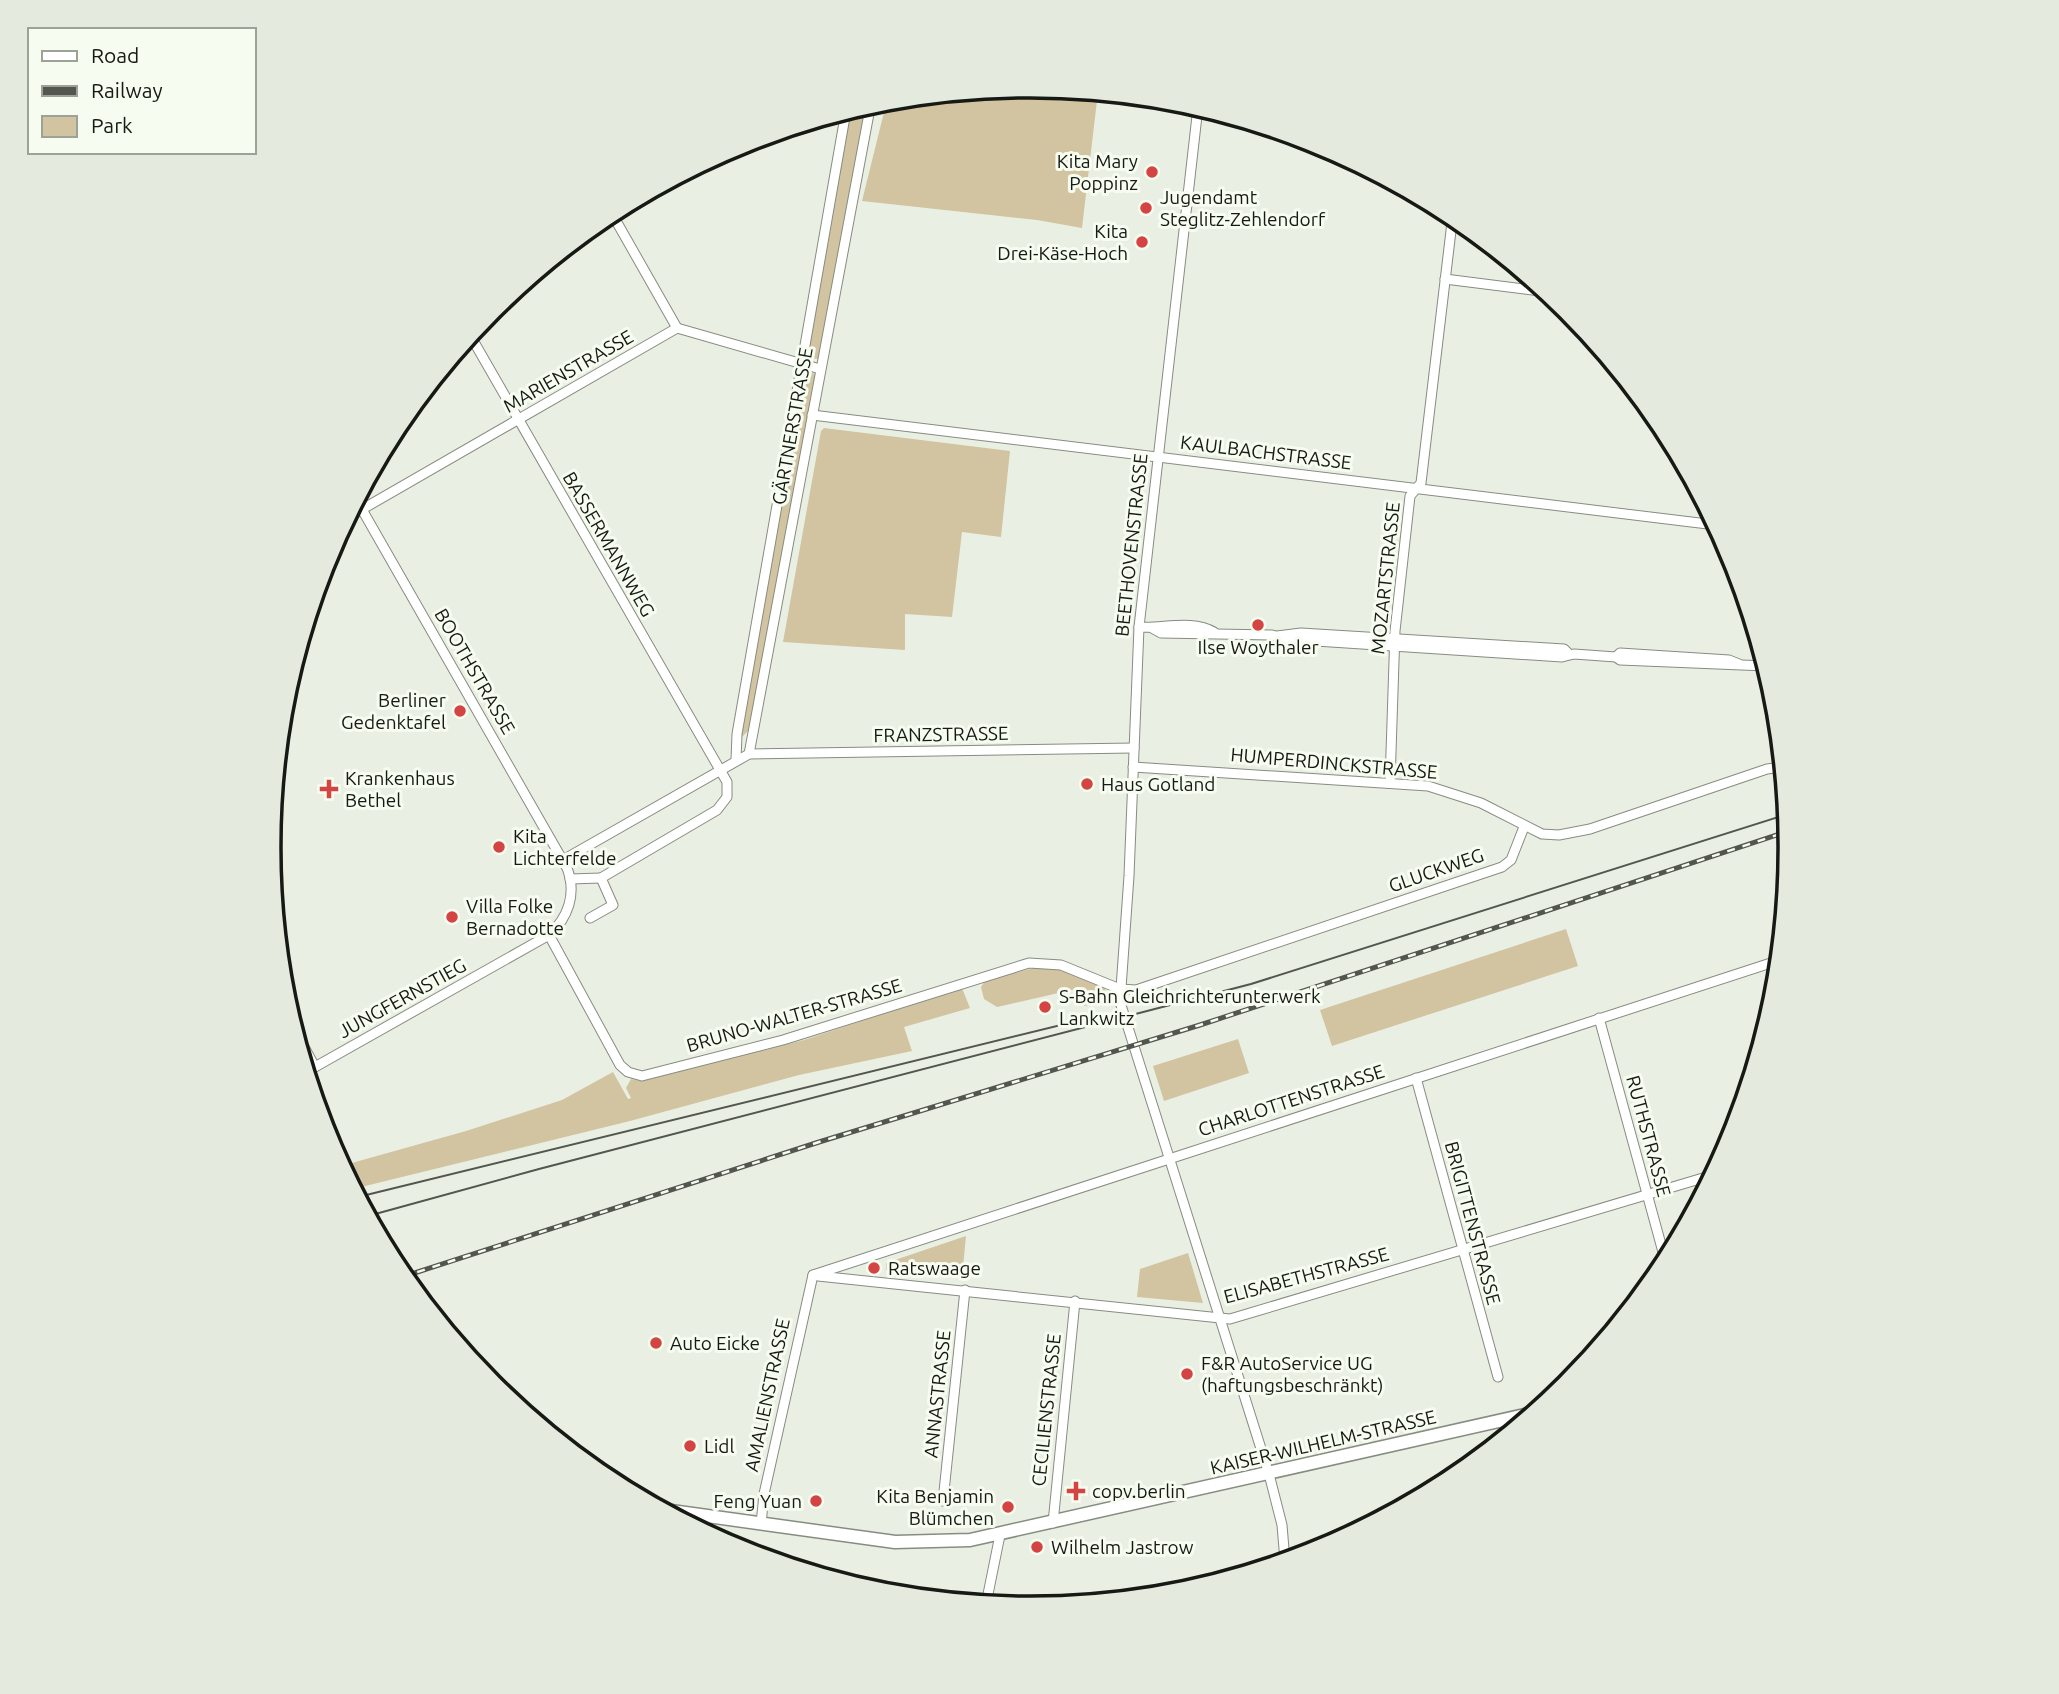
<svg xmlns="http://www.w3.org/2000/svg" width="2059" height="1694" font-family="Ubuntu,sans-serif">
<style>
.green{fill:#d2c3a1}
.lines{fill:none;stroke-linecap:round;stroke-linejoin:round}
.street-casing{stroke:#868c80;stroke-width:11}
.secondary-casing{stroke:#868c80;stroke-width:15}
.street{stroke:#fff;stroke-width:9}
.secondary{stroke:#fff;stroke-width:12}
.tram{stroke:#53564f;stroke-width:2}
.rail-casing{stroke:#53564f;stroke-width:5}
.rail{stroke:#f6fdf0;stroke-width:2.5;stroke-dasharray:8;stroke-linecap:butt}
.poi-dot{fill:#d34442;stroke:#f6fdf0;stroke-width:2.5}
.labels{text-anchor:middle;stroke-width:6;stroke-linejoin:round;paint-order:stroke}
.poi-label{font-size:19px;fill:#171914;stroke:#f6fdf0;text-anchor:start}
.street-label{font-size:19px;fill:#171914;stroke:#f6fdf0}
.rim{fill:none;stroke:#171914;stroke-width:3.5}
</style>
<rect width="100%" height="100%" fill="#e9f0e3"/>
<g class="green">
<path d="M1030 86 1098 92 1082 228 1037 220 862 201 887 100Z"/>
<path d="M866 105 818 359 807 358 851 109Z"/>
<path d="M805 371 815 374 753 726 741 738Z"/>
<path d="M824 428 1010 451 1001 537 962 532 952 617 905 614V650L783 642 821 431Z"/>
<path d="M1566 929 1578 966 1332 1046 1320 1010Z"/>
<path d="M1037 967 1062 968 1104 987 1110 1001 1084 1006 1080 988 997 1007 984 999 981 987 985 981Z"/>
<path d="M962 988 970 1008 904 1027 912 1051 799 1075 630 1121 353 1189 341 1166 466 1131 562 1100 613 1072 628 1099 631 1098 626 1088 631 1079 642 1081 804 1040Z"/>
<path d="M1238 1039 1249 1073 1164 1101 1153 1066Z"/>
<path d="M966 1236 962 1278 886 1270V1263Z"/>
<path d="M1188 1253 1203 1303 1137 1297 1140 1269Z"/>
</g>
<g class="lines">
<g class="street-casing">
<g id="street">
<path d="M1198 107 1139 627 1129 876 1120 1002 1269 1474 1282 1525 1285 1561"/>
<path d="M611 212 677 328"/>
<path d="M1445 279 1548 292"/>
<path d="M677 328 820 369"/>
<path d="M470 335 727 782V797L717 810 601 878 613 905 590 918"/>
<path d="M812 415 1716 525"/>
<path d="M347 518 677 328"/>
<path d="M1139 627C1162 629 1192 619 1214 632"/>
<path d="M1152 628 1161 633 1272 635 1285 639 1562 657 1574 654 1616 657 1620 660 1766 666"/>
<path d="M1277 636 1301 633 1564 649 1568 653"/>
<path d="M1616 657 1620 653 1729 660 1739 664"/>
<path d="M749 754 871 103"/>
<path d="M736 760 737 734 846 111"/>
<path d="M1133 767 1428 786 1481 803 1542 834 1559 835 1590 829 1767 769 1783 767"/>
<path d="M1390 783 1395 631 1410 496 1421 483 1453 214"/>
<path d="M563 860 749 754 1134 748"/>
<path d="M570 879 601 878"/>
<path d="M549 935 620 1065 628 1072 642 1076 783 1040 1029 963 1061 965 1120 989 1136 990 1502 867 1511 860 1524 827"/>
<path d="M1599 1018 1666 1263"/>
<path d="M293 1027 315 1067"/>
<path d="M306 1072 549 935C568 918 577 894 567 868L356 499"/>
<path d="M1416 1078 1498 1377"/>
<path d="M813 1275 1780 960"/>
<path d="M818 1276 1230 1319 1713 1175"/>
<path d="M943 1501 965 1290"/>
<path d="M1053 1523 1075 1301"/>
<path d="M761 1524 764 1494 813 1275"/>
<path d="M986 1604 1000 1535"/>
</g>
</g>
<g class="secondary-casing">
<path id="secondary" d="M664 1510 895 1542 970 1540 1534 1413"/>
</g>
<use href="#street" class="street"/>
<use href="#secondary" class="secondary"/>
<g class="tram">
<path d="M358 1197 1106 1014"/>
<path d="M368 1216 539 1169 1251 984 1788 814"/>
</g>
<g class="rail-casing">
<path id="rail" d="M402 1277 819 1142 1200 1025 1789 831"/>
</g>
<use href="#rail" class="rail"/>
</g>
<g class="poi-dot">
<circle cx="1152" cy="172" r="7"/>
<circle cx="1146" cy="208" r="7"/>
<circle cx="1142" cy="242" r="7"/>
<circle cx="1258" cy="625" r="7"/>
<circle cx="460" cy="711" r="7"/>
<circle cx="1087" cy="784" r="7"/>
<path d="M325.5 778.5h7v7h7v7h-7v7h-7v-7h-7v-7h7z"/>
<circle cx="499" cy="847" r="7"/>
<circle cx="452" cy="917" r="7"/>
<circle cx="1045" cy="1007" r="7"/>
<circle cx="874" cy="1268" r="7"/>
<circle cx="656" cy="1343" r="7"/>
<circle cx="1187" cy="1374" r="7"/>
<circle cx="690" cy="1446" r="7"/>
<path d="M1072.5 1480.5h7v7h7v7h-7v7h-7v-7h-7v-7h7z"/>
<circle cx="816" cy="1501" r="7"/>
<circle cx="1008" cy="1507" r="7"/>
<circle cx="1037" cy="1547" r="7"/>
</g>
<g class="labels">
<g class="poi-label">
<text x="1138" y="168" text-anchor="end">Kita Mary<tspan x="1138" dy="22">Poppinz</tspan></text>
<text x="1160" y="204">Jugendamt<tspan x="1160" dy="22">Steglitz-Zehlendorf</tspan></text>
<text x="1128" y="238" text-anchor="end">Kita<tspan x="1128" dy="22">Drei-Käse-Hoch</tspan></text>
<text x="1258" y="654" text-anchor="middle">Ilse Woythaler</text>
<text x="446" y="707" text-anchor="end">Berliner<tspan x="446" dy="22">Gedenktafel</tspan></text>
<text x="345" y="785">Krankenhaus<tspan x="345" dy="22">Bethel</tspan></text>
<text x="1101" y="791">Haus Gotland</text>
<text x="513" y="843">Kita<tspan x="513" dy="22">Lichterfelde</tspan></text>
<text x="466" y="913">Villa Folke<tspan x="466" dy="22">Bernadotte</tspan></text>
<text x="1059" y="1003">S-Bahn Gleichrichterunterwerk<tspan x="1059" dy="22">Lankwitz</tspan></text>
<text x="888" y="1275">Ratswaage</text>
<text x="670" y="1350">Auto Eicke</text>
<text x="1201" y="1370">F&amp;R AutoService UG<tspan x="1201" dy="22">(haftungsbeschränkt)</tspan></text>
<text x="704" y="1453">Lidl</text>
<text x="1092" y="1498">copv.berlin</text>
<text x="994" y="1503" text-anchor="end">Kita Benjamin<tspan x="994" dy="22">Blümchen</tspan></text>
<text x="802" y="1508" text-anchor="end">Feng Yuan</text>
<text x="1051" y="1554">Wilhelm Jastrow</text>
</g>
<g class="street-label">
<text transform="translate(568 371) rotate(-30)" y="7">MARIENSTRASSE</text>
<text transform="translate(792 426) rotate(-80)" y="7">GÄRTNERSTRASSE</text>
<text transform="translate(1266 452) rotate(7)" y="7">KAULBACHSTRASSE</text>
<text transform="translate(609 544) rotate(60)" y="7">BASSERMANNWEG</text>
<text transform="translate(1131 545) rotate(-84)" y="7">BEETHOVENSTRASSE</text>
<text transform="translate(1385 578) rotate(-84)" y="7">MOZARTSTRASSE</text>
<text transform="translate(475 671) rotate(60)" y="7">BOOTHSTRASSE</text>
<text transform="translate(941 734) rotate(-1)" y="7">FRANZSTRASSE</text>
<text transform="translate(1334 763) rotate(5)" y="7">HUMPERDINCKSTRASSE</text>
<text transform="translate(1436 870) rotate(-19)" y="7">GLUCKWEG</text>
<text transform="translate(402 998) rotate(-29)" y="7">JUNGFERNSTIEG</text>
<text transform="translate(794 1015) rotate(-16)" y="7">BRUNO-WALTER-STRASSE</text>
<text transform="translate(1291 1100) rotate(-18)" y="7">CHARLOTTENSTRASSE</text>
<text transform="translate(1649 1136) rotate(75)" y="7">RUTHSTRASSE</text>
<text transform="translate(1473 1223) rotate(75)" y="7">BRIGITTENSTRASSE</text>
<text transform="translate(1306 1275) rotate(-15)" y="7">ELISABETHSTRASSE</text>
<text transform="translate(937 1394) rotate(-84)" y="7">ANNASTRASSE</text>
<text transform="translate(767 1395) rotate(-78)" y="7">AMALIENSTRASSE</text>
<text transform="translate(1046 1410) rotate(-84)" y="7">CECILIENSTRASSE</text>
<text transform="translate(1323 1442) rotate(-13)" y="7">KAISER-WILHELM-STRASSE</text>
</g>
</g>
<path d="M0 0H2059V1694H0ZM1029 98H1030A748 748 0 0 1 1778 846V848A748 748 0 0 1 1030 1596H1029A748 748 0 0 1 281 848V846A748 748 0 0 1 1029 98Z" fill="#e4ebde" fill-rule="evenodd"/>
<path class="rim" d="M1029 98H1030A748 748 0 0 1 1778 846V848A748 748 0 0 1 1030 1596H1029A748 748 0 0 1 281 848V846A748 748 0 0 1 1029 98Z"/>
<rect x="28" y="28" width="228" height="126" fill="#f6fdf0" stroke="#9da298" stroke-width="2"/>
<rect x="42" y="51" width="35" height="10" fill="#ffffff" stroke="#9da298" stroke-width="2"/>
<text x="91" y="63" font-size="21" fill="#171914">Road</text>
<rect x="42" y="86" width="35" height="10" fill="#53564f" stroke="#9da298" stroke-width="2"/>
<text x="91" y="98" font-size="21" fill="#171914">Railway</text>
<rect x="42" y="116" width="35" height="21" fill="#d2c3a1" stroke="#9da298" stroke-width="2"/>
<text x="91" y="133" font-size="21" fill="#171914">Park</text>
</svg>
